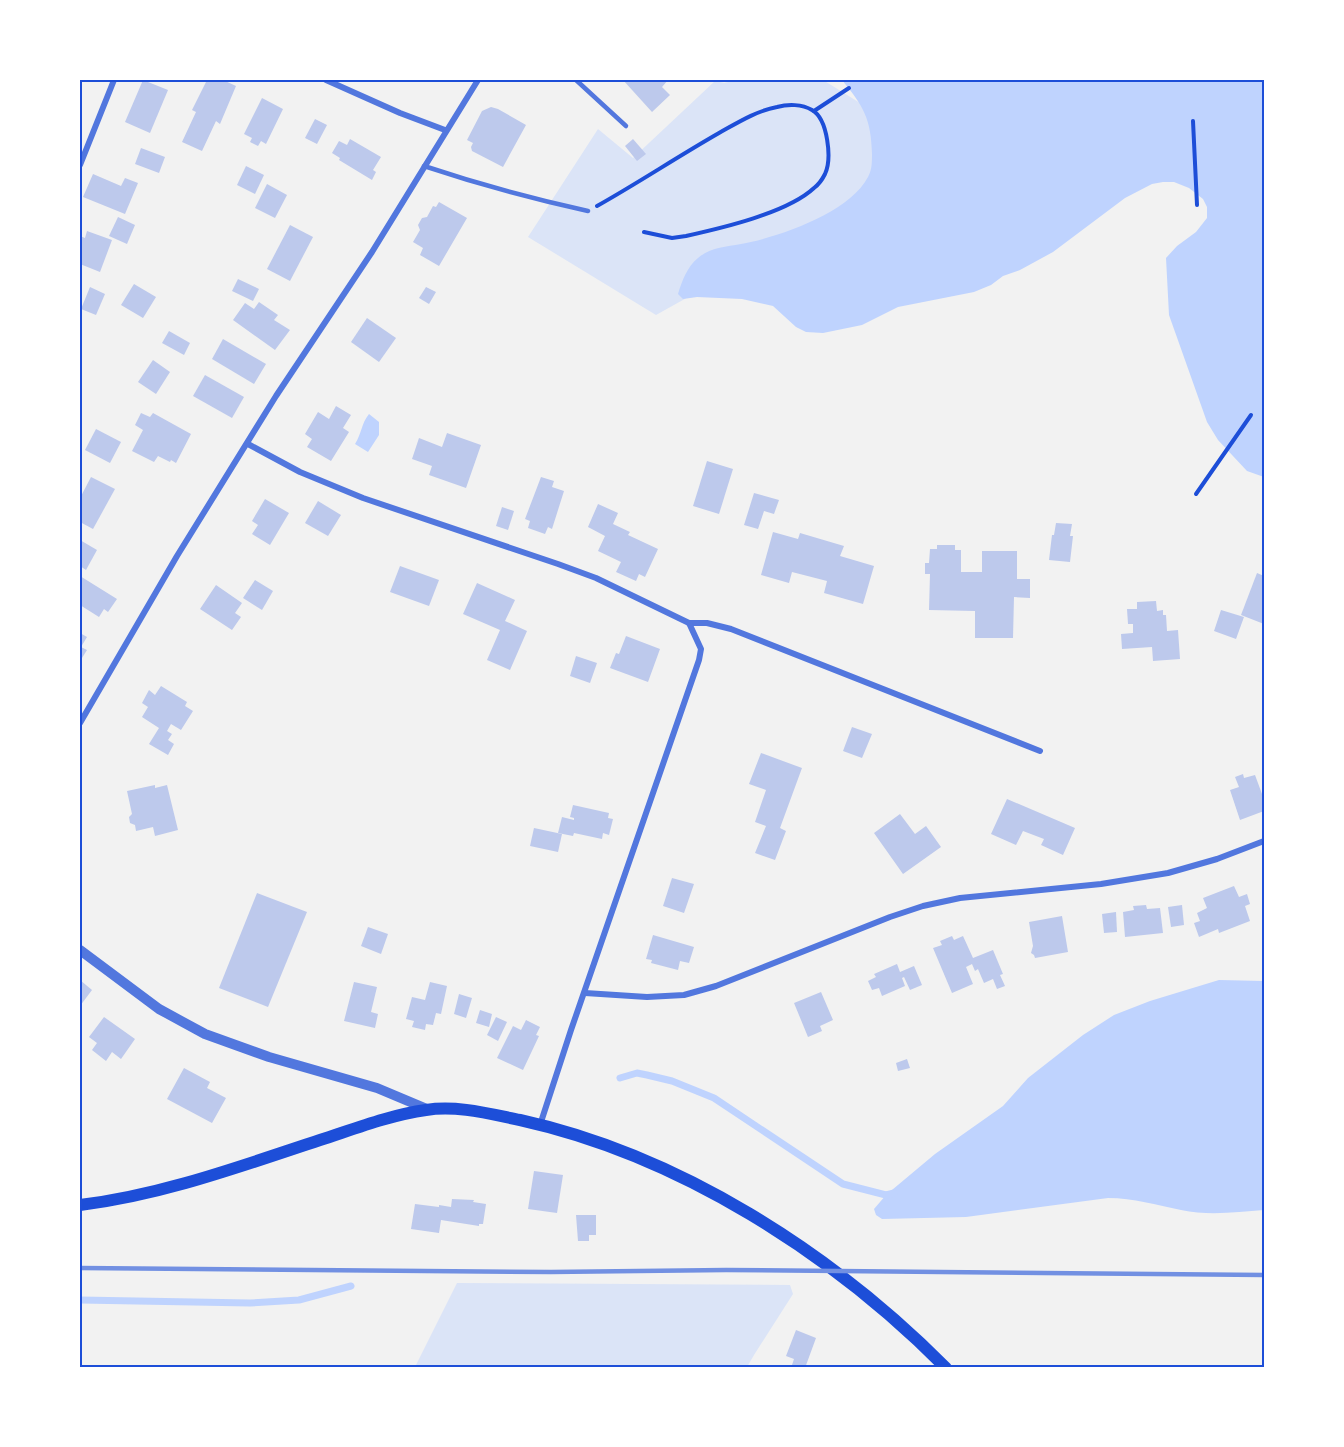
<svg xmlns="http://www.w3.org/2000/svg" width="1344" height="1447" font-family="Figtree,sans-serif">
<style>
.green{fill:#dbe4f7}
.water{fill:#bfd3fe}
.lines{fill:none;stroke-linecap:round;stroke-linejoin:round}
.stream{stroke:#bfd3fe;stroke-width:7}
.building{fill:#bdc9ec}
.path{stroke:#1d4ed8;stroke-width:4}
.service{stroke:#5277de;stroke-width:4.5}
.minor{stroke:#5277de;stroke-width:6}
.tertiary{stroke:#5277de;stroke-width:10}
.secondary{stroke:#1d4ed8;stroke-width:12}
.rail{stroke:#7290e2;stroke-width:4.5}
.neatline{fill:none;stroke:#1d4ed8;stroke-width:2}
</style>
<rect width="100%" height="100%" fill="#f2f2f2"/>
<g class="green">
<path d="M736 80H823L860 103 873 127 880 155 860 201 656 315 528 237 598 129 633 158 715 81 724 83Z"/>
<path d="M457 1283 790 1285 793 1294 754 1355 747 1367H415Z"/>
</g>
<g class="water">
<path d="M842 80H1264V477L1247 471 1218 440 1207 422 1169 315 1166 258 1177 246 1196 232 1207 218V207L1203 199 1189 188 1174 182H1163L1152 184 1125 198 1053 252 1020 270 1003 276 991 285 974 292 898 307 862 325 823 333 806 332 796 327 773 306 742 299 697 297 683 299 678 294C682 281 687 267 698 258 711 247 725 247 741 244 779 237 849 213 868 177 872 170 872 162 872 154 871 119 864 107 842 80Z"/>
<path d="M369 414 379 422V435L368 452 355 444C362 433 361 424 369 414Z"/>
<path d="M1219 980 1264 981V1210C1237 1212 1209 1216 1181 1210 1156 1205 1134 1198 1108 1198L966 1217 882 1219 876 1215 874 1209 886 1195 935 1154 1003 1106 1028 1078 1083 1035 1114 1015 1150 1001Z"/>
</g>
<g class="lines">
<g class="stream">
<path d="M620 1078 637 1073 647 1075 672 1081 714 1098 843 1184 886 1195 894 1193"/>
<path d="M80 1300 250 1303 299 1300 351 1286"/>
</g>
</g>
<g class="building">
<path d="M143 80 168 90 150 133 125 122Z"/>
<path d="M207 80H223L236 86 220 124 216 121 202 151 182 142 196 112 192 110Z"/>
<path d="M623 80H668L662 87 670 95 652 112Z"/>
<path d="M262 98 283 109 266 144 261 141 258 146 250 142 252 138 244 134Z"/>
<path d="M491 107 498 109 526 125 503 167 472 151 471 147 473 143 467 140 482 111Z"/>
<path d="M315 119 327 125 317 144 305 138Z"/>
<path d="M350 139 381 157 373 170 376 172 372 180 339 160 340 158 332 153 339 141 347 145Z"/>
<path d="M633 139 646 154 637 161 625 146Z"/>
<path d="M141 148 165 157 159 173 135 164Z"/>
<path d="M246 166 264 175 255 194 237 185Z"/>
<path d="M93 174 121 186 125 178 138 183 125 214 83 197Z"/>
<path d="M267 184 287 195 275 218 255 208Z"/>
<path d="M439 202 467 218 439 266 420 255 423 248 413 242 420 230 418 225 422 218 427 217 433 206 436 207Z"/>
<path d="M118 217 135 225 127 244 109 236Z"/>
<path d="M290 225 313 237 290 281 267 269Z"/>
<path d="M87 231 112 240 100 272 80 264V236L85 238Z"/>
<path d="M238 279 259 289 253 301 232 291Z"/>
<path d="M134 284 156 297 143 318 121 305Z"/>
<path d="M90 287 105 294 96 315 81 309Z"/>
<path d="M426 287 436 292 429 304 419 298Z"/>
<path d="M259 302 278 315 274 320 290 330 275 350 233 320 245 303 254 309Z"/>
<path d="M367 318 396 338 379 362 351 342Z"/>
<path d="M169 331 190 343 184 355 162 343Z"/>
<path d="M223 339 266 364 254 384 212 359Z"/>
<path d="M153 360 170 372 156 394 138 382Z"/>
<path d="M205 375 244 397 232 418 193 396Z"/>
<path d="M336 406 351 415 343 428 349 432 331 461 307 447 312 439 305 434 318 412 329 419Z"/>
<path d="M141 413 150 417 153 413 191 434 176 463 171 460 170 462 158 456 154 462 132 451 143 430 135 425Z"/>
<path d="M96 429 121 442 110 463 85 450Z"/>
<path d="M447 433 481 445 466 488 429 475 432 466 412 459 419 438 442 447Z"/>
<path d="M707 461 733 469 719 514 693 506Z"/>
<path d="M91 477 115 489 93 529 80 522V498Z"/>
<path d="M541 477 554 481 552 487 564 491 552 529 548 527 545 534 528 528 530 521 525 519Z"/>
<path d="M754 493 779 500 774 514 764 511 758 529 744 525Z"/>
<path d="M265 499 289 513 270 545 252 534 258 525 252 521Z"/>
<path d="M318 501 341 515 328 536 305 523Z"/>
<path d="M598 504 618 513 613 524 630 532 628 535 658 549 645 577 639 574 636 581 616 572 621 562 598 551 605 536 588 527Z"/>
<path d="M502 507 514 511 508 530 496 526Z"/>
<path d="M1056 523 1072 524 1070 536H1073L1070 562 1049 560 1052 535H1054Z"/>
<path d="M773 532 798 539 800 533 844 546 840 556 874 566 863 604 824 593 827 581 792 572 789 583 761 575Z"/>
<path d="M80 540 97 550 86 570 80 566Z"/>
<path d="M937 545H955V550H961V572H982V551H1017V579H1030V598L1014 597 1013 638H975V611L929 610 930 574H925V563H929L930 549H937Z"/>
<path d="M400 566 439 580 429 606 390 592Z"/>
<path d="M1257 573 1264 576V624L1241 615Z"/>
<path d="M80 576 117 599 108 612 104 609 99 617 80 605Z"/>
<path d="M255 580 273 591 262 610 243 598Z"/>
<path d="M477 583 515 600 505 621 527 631 510 670 487 660 500 630 463 614Z"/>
<path d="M216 585 242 603 235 613 241 617 232 630 200 609Z"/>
<path d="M1156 601 1157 611 1163 610V615H1166L1167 631 1178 630 1180 659 1153 661 1152 647 1122 649 1121 634 1133 633V624H1128L1127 609H1137V602Z"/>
<path d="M1221 610 1244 617 1236 639 1214 631Z"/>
<path d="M80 633 87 637 81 647 87 650 82 658 80 657Z"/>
<path d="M626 636 660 649 648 682 610 668 616 653 619 654Z"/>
<path d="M576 656 597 663 590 683 570 676Z"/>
<path d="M161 686 187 702 185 706 193 711 181 730 171 724 167 731 172 734 168 740 174 744 168 755 149 744 159 728 142 717 148 707 142 703 149 690 155 695Z"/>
<path d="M852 727 872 734 862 758 843 751Z"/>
<path d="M761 753 802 768 780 828 786 831 775 860 755 853 766 826 755 822 766 790 749 784Z"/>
<path d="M1243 774 1244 778 1255 775 1262 794 1264 793V811L1240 820 1230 790 1239 787 1235 777Z"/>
<path d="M155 785V788L167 785 178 830 155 836 153 827 136 831 135 825 130 823 129 817 132 814 127 791Z"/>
<path d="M1007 799 1075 828 1063 855 1041 845 1044 839 1023 831 1016 845 991 834Z"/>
<path d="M573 805 609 813 608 818 613 819 609 835 603 833 602 839 574 833 573 836 558 833 562 817 574 820V818L570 817Z"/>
<path d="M900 814 915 834 926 826 941 847 903 874 874 833Z"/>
<path d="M534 828 562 834 558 852 530 846Z"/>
<path d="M672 878 694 884 684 913 663 906Z"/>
<path d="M1234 886 1239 897 1247 894 1250 904 1245 906 1250 921 1219 933 1218 929 1199 937 1194 923 1200 921 1197 913 1207 908 1203 898Z"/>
<path d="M257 893 307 912 268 1007 219 988Z"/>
<path d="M1146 905 1147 909 1160 908 1163 933 1125 937 1123 912 1134 910 1133 906Z"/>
<path d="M1182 905 1184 925 1171 927 1168 907Z"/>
<path d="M1116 912 1117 932 1104 933 1102 914Z"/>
<path d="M1062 916 1068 952 1035 958 1034 955 1031 953 1033 946 1029 922Z"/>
<path d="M368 927 388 934 381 954 361 946Z"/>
<path d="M653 935 694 947 689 963 680 961 678 970 651 963 652 960 646 959Z"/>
<path d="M952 936 954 940 963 936 973 958 993 950 1003 974 1000 975 1005 986 997 989 993 979 984 983 978 969 975 971 972 964 966 967 973 984 952 993 933 948 942 945 940 941Z"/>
<path d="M897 964 900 972 914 966 922 985 910 990 904 977 902 978 905 986 882 996 879 988 872 990 868 981 876 977 874 974Z"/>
<path d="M80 980 92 990 80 1006Z"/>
<path d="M354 982 377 987 371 1012 378 1014 375 1028 344 1021Z"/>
<path d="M430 982 447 986 441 1014 436 1013 433 1025 426 1024 425 1030 412 1027 414 1021 406 1019 412 997 425 1000Z"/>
<path d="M821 992 833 1020 820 1026 822 1031 808 1037 794 1003Z"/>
<path d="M459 994 472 998 466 1018 454 1014Z"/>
<path d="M480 1010 492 1014 489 1027 476 1023Z"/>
<path d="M104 1017 135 1039 121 1059 112 1052 106 1061 92 1050 97 1043 89 1037Z"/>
<path d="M496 1017 507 1022 498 1041 487 1035Z"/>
<path d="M526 1020 540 1027 536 1035 539 1036 523 1070 497 1058 513 1026 521 1030Z"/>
<path d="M907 1059 910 1068 898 1071 896 1063Z"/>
<path d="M184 1068 210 1082 207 1088 226 1098 212 1123 167 1099Z"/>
<path d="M534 1171 563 1175 557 1213 528 1209Z"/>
<path d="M452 1199 474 1200 473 1202 486 1204 483 1224H479V1226L441 1220 439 1233 411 1229 415 1204 439 1207V1205L451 1207Z"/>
<path d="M576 1215H596V1235H589V1241H578Z"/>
<path d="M796 1330 816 1338 805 1368 792 1365 794 1359 786 1356Z"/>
</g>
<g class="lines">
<g class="path">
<path d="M814 111 849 88"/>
<path d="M1193 121 1197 205"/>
<path d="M597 206C638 183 677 157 719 133 737 123 756 111 777 107 788 104 802 104 812 110 828 119 832 159 825 174 823 178 818 185 814 188 787 213 722 228 686 236L672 238 644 232"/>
<path d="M1196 494 1251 415"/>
</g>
<g class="service">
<path d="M576 80 626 126"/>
<path d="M424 166C478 184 533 199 588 211"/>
</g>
<g class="minor">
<path d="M326 80 400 113 445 130"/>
<path d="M80 165 114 80"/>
<path d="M248 444 300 472 363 498 558 564 596 578 689 623H707L731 629 1040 751"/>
<path d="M80 723 177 556 276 396 372 252 478 80"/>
<path d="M585 993 647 997 684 995 716 986 890 917 923 906 960 898 1101 884 1168 873 1217 859 1264 841"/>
<path d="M540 1125 571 1030 699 660 701 649 689 623"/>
</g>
<path class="tertiary" d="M80 950 159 1009 205 1034 269 1057 377 1088 427 1109"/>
<path class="secondary" d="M80 1205C162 1195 241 1166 320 1140 354 1129 390 1115 426 1110 457 1105 490 1114 520 1120 679 1155 832 1253 946 1368"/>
<path class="rail" d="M80 1268 551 1272 726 1270 1264 1275"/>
</g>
<rect width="1344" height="1447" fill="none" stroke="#ffffff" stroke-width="162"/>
<rect x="81" y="81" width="1182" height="1285" class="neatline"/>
</svg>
